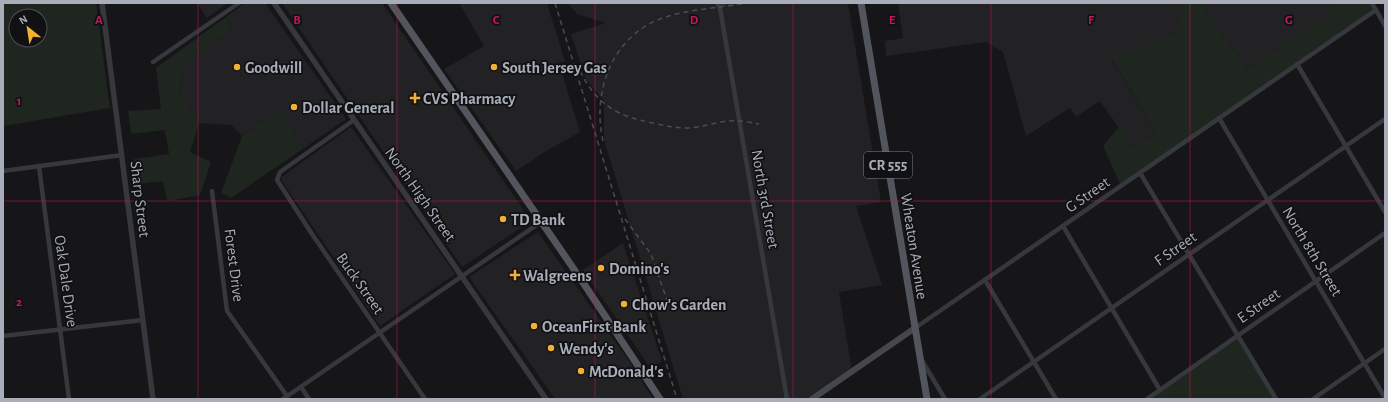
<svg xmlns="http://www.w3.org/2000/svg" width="1388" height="402" font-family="'Alegreya Sans',sans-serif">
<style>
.built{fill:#222225}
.green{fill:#1e261f;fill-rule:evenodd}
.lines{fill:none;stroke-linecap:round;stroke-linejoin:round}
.minor{stroke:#37383d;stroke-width:4.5}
.tertiary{stroke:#37383d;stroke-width:5.5}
.secondary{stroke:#45474d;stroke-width:6}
.primary{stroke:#53555c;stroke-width:7}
.rail{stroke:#4a4c52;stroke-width:1.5;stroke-dasharray:5 4;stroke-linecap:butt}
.grid{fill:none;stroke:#c2185b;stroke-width:1;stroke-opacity:0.55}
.poi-dot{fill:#f2b134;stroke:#111113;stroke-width:1.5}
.labels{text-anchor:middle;stroke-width:3.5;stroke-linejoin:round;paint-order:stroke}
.shield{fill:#111113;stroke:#7b7e86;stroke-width:1}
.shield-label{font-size:15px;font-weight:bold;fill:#a8adb8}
.poi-label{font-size:16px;font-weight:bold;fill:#a8adb8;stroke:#111113;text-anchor:start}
.street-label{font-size:16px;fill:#a8adb8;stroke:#111113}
.grid-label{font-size:13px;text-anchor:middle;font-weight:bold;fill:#c2185b;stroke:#111113;stroke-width:3.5;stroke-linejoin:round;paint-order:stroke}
</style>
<rect width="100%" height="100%" fill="#161618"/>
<g class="built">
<path d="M197 3H228L207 18Z"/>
<path d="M245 3H265L346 119 304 148 279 110 242 136 231 125 199 123 178 91 187 63 233 29 226 17Z"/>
<path d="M282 3H382L531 221 462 267Z"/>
<path d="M459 3H547L565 61 559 63 580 132 548 150 516 171 444 69 484 46Z"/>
<path d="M568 3H848L881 202 856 206 882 285 839 292 852 371 812 399H683L604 140V101L586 79 571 34 606 23 577 14Z"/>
<path d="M898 3H1186L1179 15 1182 31 1111 59 1156 132 1133 148 1100 101 1076 117 1070 108 1026 136 1003 52 986 42 886 56 885 41 903 38Z"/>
<path d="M1200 3H1332L1338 8 1247 69Z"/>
<path d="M351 127 455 274 380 326 280 178Z"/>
<path d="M538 232 631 364 653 399H555L469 277Z"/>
<path d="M623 243 662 361 651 369 583 270Z"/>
</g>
<g class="green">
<path d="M3 3H96L110 108 3 126ZM16 16H40V40H16Z"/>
<path d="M1186 3H1200L1247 69 1337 8 1332 3H1374L1377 9 1121 186 1103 146 1119 127 1133 148 1156 132 1111 58 1181 31 1179 15Z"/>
<path d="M226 17 233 29 187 63 178 91 199 123 190 152 211 162 200 195 167 201 163 181 137 184 134 159 169 154 165 130 131 134 128 111 161 109 156 68Z"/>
<path d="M279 110 304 148 231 198 221 193 242 136Z"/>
<path d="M1238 336 1276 399H1149Z"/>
</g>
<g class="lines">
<g class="minor">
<path d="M717 3 720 8 787 399"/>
<path d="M723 3H724"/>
<path d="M1372 3 1385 26"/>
<path d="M153 62 239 3"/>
<path d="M1297 64 1385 212"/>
<path d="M1219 118 1385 398"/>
<path d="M354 120 280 172 277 180 312 234 425 399"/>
<path d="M39 166 69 399"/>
<path d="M3 171 122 155"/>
<path d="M1140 173 1276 399"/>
<path d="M212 191 227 311 287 396"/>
<path d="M1063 226 1160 390"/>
<path d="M985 280 1056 399"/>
<path d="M915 328 1376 10"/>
<path d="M3 336 143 320"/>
<path d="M921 359 945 399"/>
<path d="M301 387 309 399"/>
<path d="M283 399 541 222"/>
<path d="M980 399 1385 119"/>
<path d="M1147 399 1385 233"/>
<path d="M1313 399 1385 349"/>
</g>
<g class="tertiary">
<path d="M102 3 153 399"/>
<path d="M274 3 546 399"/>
</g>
<path class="secondary" d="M812 399 915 328"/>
<g class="primary">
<path d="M391 3 580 278 660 399"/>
<path d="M861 3 927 399"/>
</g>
<g class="rail">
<path d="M555 3 677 399"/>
<path d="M580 71C597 105 617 116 653 123 666 126 676 128 689 128 703 127 716 122 729 121 739 120 749 122 759 124"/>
<path d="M603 141C592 93 611 38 660 19 687 9 719 8 747 3"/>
<path d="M625 219 651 254 669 306"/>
</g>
</g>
<path class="grid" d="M198 3V399M397 3V399M595 3V399M793 3V399M991 3V399M1190 3V399M3 201H1385"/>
<g class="poi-dot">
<circle cx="237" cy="67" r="4"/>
<circle cx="494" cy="67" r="4"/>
<path d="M413 92h4v4h4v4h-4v4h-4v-4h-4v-4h4z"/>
<circle cx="294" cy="107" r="4"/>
<circle cx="503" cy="219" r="4"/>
<circle cx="601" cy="268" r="4"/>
<path d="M513 269h4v4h4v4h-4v4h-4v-4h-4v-4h4z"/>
<circle cx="624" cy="304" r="4"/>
<circle cx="534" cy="326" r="4"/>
<circle cx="551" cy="348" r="4"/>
<circle cx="581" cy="371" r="4"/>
</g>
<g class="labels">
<rect class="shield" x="864" y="152" width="48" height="26" rx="3"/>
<g class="shield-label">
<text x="888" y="170">CR 555</text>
</g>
<g class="poi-label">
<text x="245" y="73">Goodwill</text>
<text x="502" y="73">South Jersey Gas</text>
<text x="423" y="104">CVS Pharmacy</text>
<text x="302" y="113">Dollar General</text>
<text x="511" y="225">TD Bank</text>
<text x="609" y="274">Domino's</text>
<text x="523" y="281">Walgreens</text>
<text x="632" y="310">Chow's Garden</text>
<text x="542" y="332">OceanFirst Bank</text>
<text x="559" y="354">Wendy's</text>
<text x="589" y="377">McDonald's</text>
</g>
<g class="street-label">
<text transform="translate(421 194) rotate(55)" y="6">North High Street</text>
<text transform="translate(1087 194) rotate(-35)" y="6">G Street</text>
<text transform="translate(141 199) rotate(83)" y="6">Sharp Street</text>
<text transform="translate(766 199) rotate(80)" y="6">North 3rd Street</text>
<text transform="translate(915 246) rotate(81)" y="6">Wheaton Avenue</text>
<text transform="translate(1175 248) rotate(-35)" y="6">F Street</text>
<text transform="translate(1313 251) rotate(59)" y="6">North 8th Street</text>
<text transform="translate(235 265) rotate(83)" y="6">Forest Drive</text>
<text transform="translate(67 281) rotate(82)" y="6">Oak Dale Drive</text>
<text transform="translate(361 283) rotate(55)" y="6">Buck Street</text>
<text transform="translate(1258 305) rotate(-35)" y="6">E Street</text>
</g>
</g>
<g class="grid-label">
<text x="99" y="24">A</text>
<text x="297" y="24">B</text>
<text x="496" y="24">C</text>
<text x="694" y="24">D</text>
<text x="892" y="24">E</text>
<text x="1091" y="24">F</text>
<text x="1289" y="24">G</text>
<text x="19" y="105">1</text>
<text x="19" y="306">2</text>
</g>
<rect width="1388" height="402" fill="none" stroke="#a8adb8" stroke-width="8"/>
<g transform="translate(28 28) rotate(330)"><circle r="19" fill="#111113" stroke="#4d4f55"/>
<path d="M0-3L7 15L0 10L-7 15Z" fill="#f2b134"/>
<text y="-6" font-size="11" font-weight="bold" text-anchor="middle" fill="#a8adb8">N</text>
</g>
</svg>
